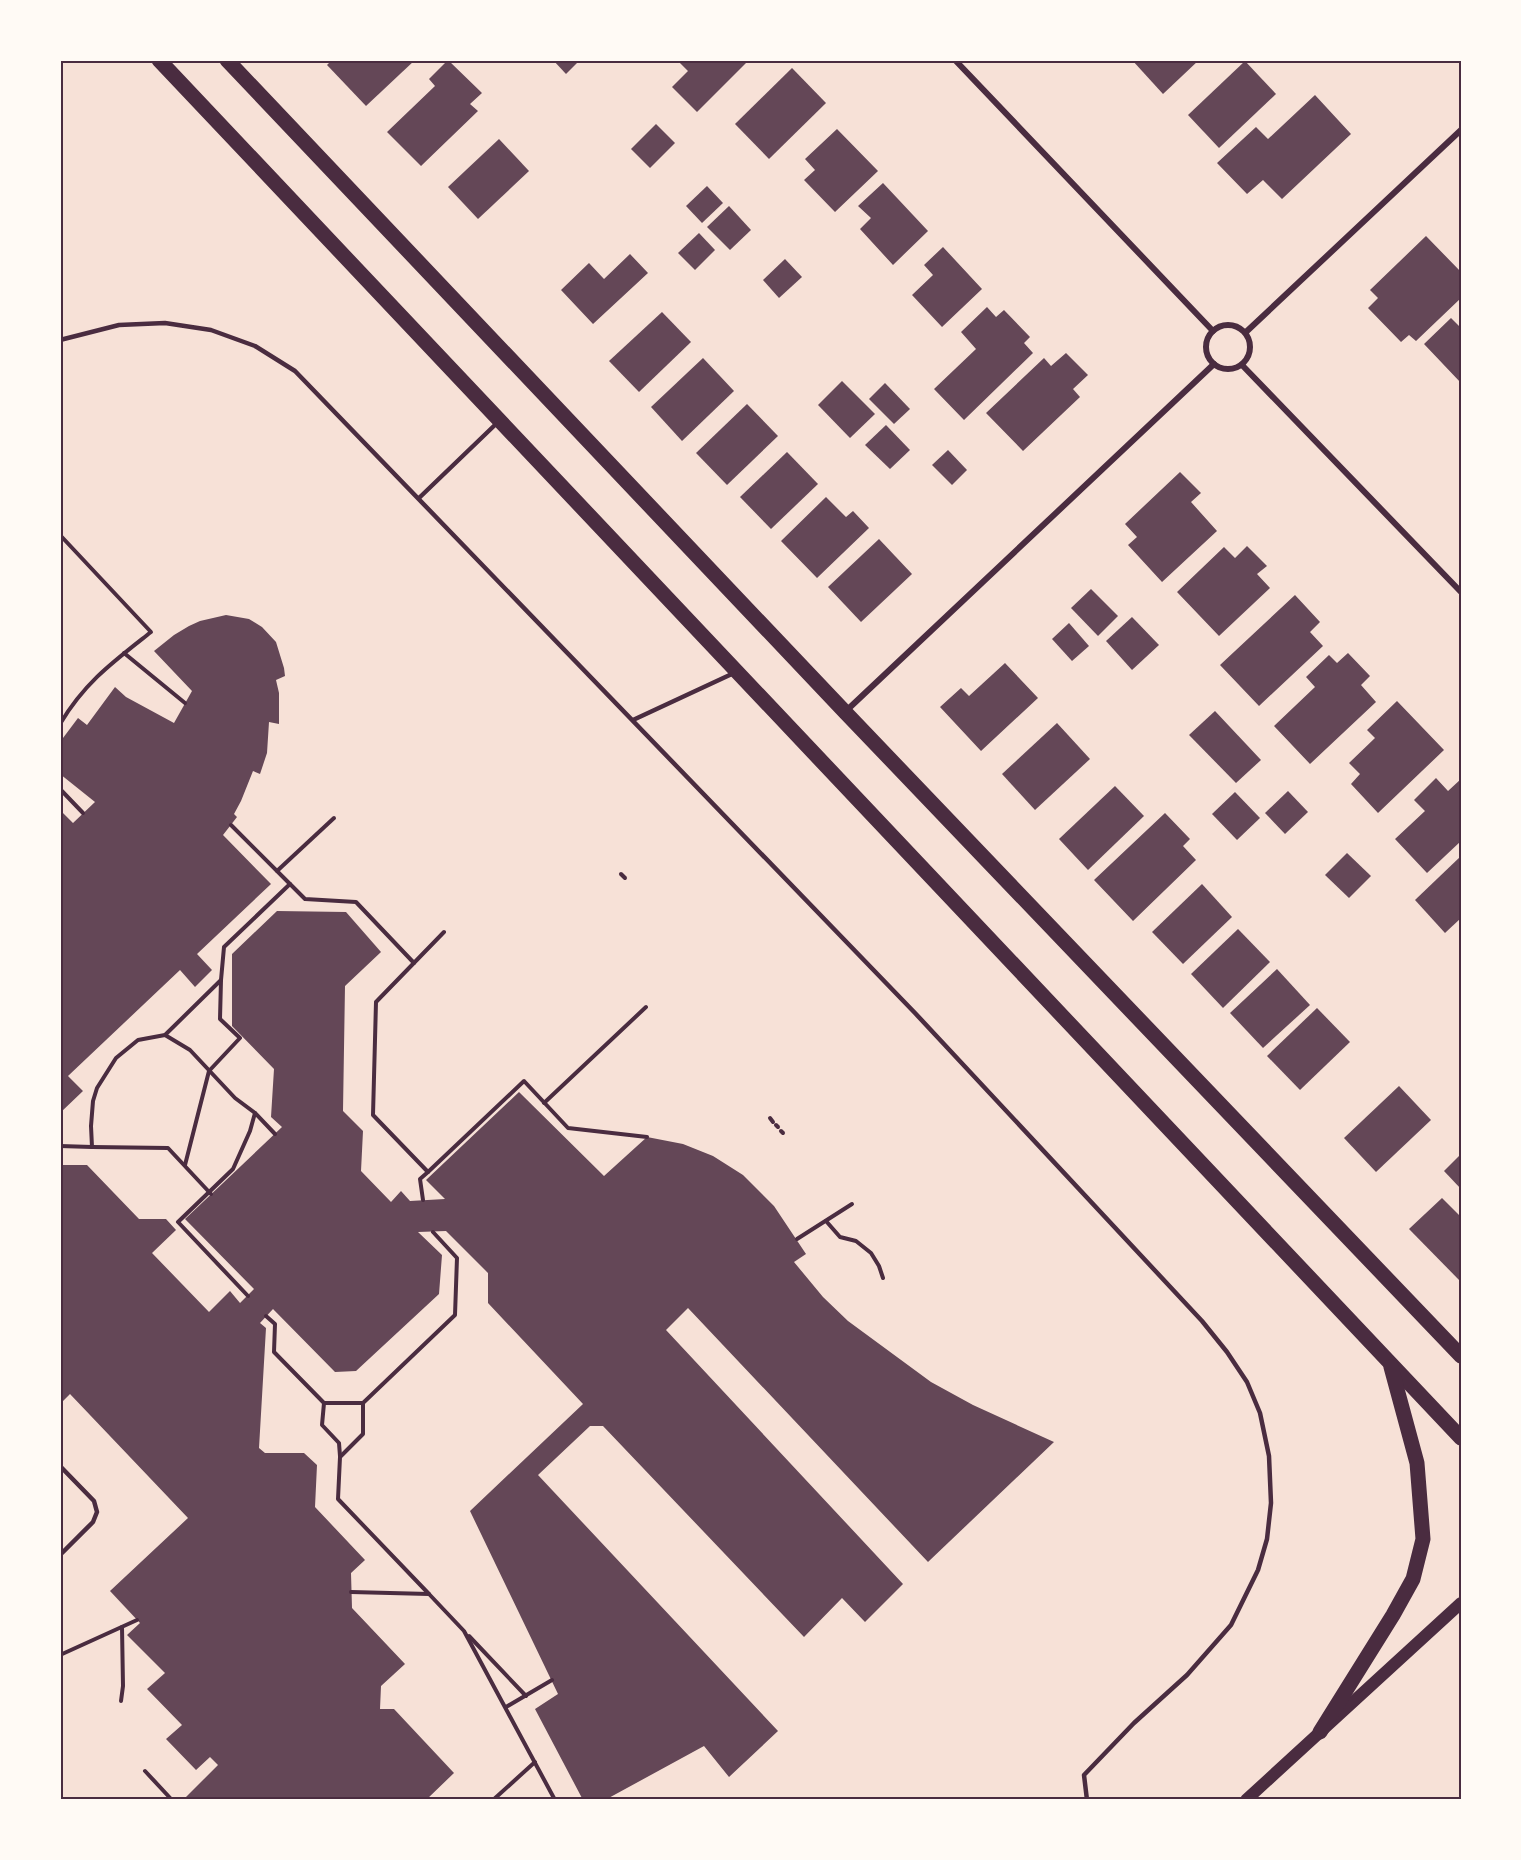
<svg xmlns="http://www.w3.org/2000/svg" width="1521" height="1860" font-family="Raleway,sans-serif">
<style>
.building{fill:#644757}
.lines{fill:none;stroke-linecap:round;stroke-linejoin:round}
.path{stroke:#4a2c40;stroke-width:4}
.service{stroke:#4a2c40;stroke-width:4.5}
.minor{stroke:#4a2c40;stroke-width:6}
.secondary{stroke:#4a2c40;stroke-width:12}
.primary{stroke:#4a2c40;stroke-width:15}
.neatline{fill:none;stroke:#4a2c40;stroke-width:2}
</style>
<rect width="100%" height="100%" fill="#f7e1d7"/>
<g class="building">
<path d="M332 60H415L366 106 327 65Z"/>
<path d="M448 60 482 93 470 104 478 111 421 166 387 132 435 86 429 79Z"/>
<path d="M553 60H580L566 74Z"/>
<path d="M677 60H749L697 112 672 87 688 71Z"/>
<path d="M1132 60H1199L1163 94Z"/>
<path d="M1245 61 1276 94 1219 148 1188 115Z"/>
<path d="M792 68 826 103 769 159 735 124Z"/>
<path d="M1315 95 1351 134 1282 199 1263 180 1247 194 1217 163 1256 127 1268 139Z"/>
<path d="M656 124 675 143 650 168 631 149Z"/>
<path d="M837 129 878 171 835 212 804 180 815 170 805 159Z"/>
<path d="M499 139 529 171 478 219 448 187Z"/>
<path d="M883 183 928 231 893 265 860 229 871 218 858 206Z"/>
<path d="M707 186 723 203 702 223 686 206Z"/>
<path d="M729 206 751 230 730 250 707 227Z"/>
<path d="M699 233 715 250 695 270 678 253Z"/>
<path d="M1426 236 1461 272V298L1416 341 1409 335 1401 342 1368 308 1378 298 1370 290Z"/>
<path d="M943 247 982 289 942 327 912 295 933 275 924 265Z"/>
<path d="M630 254 648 273 593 324 561 290 589 263 604 279Z"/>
<path d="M785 259 802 277 779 298 763 280Z"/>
<path d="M987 307 996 317 1004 310 1030 337 1024 343 1033 353 964 420 934 389 976 349 961 332Z"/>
<path d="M662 312 691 342 639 392 609 361Z"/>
<path d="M1451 318 1459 326 1461 324V383L1424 344Z"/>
<path d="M1066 353 1088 375 1073 389 1080 397 1023 451 986 413 1044 358 1051 366Z"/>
<path d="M703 358 734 391 682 441 651 407Z"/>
<path d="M842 381 875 414 850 438 818 405Z"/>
<path d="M885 383 910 409 894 424 869 399Z"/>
<path d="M747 404 778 436 727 485 696 453Z"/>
<path d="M886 425 910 450 890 469 865 445Z"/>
<path d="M948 450 967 470 952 485 932 465Z"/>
<path d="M787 452 818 484 771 529 740 497Z"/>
<path d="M1180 472 1201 493 1191 502 1217 531 1162 582 1128 545 1137 537 1125 524Z"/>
<path d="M826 497 846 517 853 511 869 528 817 578 781 541Z"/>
<path d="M879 539 912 574 861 622 828 587Z"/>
<path d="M1247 546 1267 566 1257 574 1270 588 1219 636 1177 592 1224 547 1235 558Z"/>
<path d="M1091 589 1118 616 1098 636 1071 608Z"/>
<path d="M1295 595 1320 622 1310 632 1323 646 1259 706 1220 665Z"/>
<path d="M226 615 249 619 262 627 276 642 284 668 285 676 276 680 279 693V724L269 722 267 753 260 774 253 771 241 801 234 814 237 817 223 835 271 884 197 954 212 970 195 987 180 970 68 1076 83 1091 60 1113V810L73 823 95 802 60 774V742L78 718 87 725 115 687 126 697 174 723 192 691 154 651 174 635 189 626 200 621Z"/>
<path d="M1132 617 1159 645 1132 670 1106 641Z"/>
<path d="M1069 623 1089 646 1072 661 1052 639Z"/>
<path d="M1348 653 1370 676 1361 685 1376 702 1310 764 1274 726 1315 687 1306 677 1329 655 1337 663Z"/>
<path d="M1005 663 1038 698 981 751 940 707 961 688 969 696Z"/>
<path d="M1397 701 1444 750 1378 813 1351 784 1360 774 1349 763 1375 738 1367 730Z"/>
<path d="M1215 711 1261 760 1236 783 1189 735Z"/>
<path d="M1057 723 1090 759 1035 810 1002 774Z"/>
<path d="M1436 778 1448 791 1461 779V841L1427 873 1395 839 1425 811 1414 800Z"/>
<path d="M1115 786 1144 816 1088 870 1059 839Z"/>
<path d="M1288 791 1308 812 1285 834 1265 813Z"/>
<path d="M1235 792 1260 818 1237 840 1212 814Z"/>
<path d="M1165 813 1190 839 1183 846 1196 860 1133 921 1094 880Z"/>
<path d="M1347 853 1371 876 1349 898 1325 875Z"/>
<path d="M1461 856V918L1445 933 1415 900Z"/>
<path d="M1202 884 1232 917 1183 964 1152 932Z"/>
<path d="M277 911 346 912 381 952 345 986 343 1111 363 1131 361 1171 391 1202 401 1191 410 1201 445 1199 426 1180 519 1092 604 1176 647 1137 683 1144 713 1156 743 1175 774 1206 806 1254 794 1262 823 1297 848 1321 931 1382 973 1405 1054 1442 928 1562 688 1308 666 1330 903 1584 865 1622 842 1598 804 1637 603 1426H590L538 1475 778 1731 729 1777 704 1746 605 1800H583L535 1709 558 1694 470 1511 583 1404 488 1303V1273L446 1231 418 1232 442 1255 439 1294 356 1371 335 1372 273 1309 260 1323 266 1328 259 1448 265 1453H304L317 1465 315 1507 365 1560 351 1573 352 1608 405 1664 381 1686 380 1709H394L454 1773 426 1800H183L218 1765 210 1757 196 1770 166 1739 182 1725 147 1689 165 1673 127 1635 140 1623 110 1591 188 1518 70 1394 60 1404V1165H87L139 1219H166L176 1230 152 1253 209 1312 230 1291 240 1303 254 1289 185 1219 282 1127 271 1117 274 1069 232 1026V954Z"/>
<path d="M1238 929 1270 962 1223 1008 1191 974Z"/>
<path d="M1277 969 1310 1005 1263 1048 1230 1013Z"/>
<path d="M1317 1008 1350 1042 1300 1090 1267 1056Z"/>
<path d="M1399 1086 1431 1120 1376 1172 1344 1138Z"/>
<path d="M1461 1154V1189L1444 1171Z"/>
<path d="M1442 1198 1461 1217V1282L1409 1229Z"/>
</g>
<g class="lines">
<g class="path">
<path d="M60 535 151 632C113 662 85 682 60 724"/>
<path d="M124 653 185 703"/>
<path d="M60 789 83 813"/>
<path d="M277 871 334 818"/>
<path d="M621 874 625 878"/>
<path d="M290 884 305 899 356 902 414 963"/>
<path d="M165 1035 190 1050 235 1098 255 1113 250 1131 233 1169 178 1222 248 1296"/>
<path d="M544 1103 646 1007"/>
<path d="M255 1113 275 1134"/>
<path d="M770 1118 773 1122"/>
<path d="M776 1125 778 1127"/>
<path d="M781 1131 783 1133"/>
<path d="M60 1146 92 1147 91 1126 93 1101 97 1088 116 1058 138 1040 165 1035 221 980 224 947 290 884 231 825"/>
<path d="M92 1147 168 1148 211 1194"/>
<path d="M185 1165 209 1071 240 1038 220 1019 221 980"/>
<path d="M428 1172 524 1081 568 1128 647 1137"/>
<path d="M423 1200 420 1179 428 1172 373 1115 376 1002 444 932"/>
<path d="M826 1221 840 1237 856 1241 871 1253 879 1266 883 1278"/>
<path d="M797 1239 852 1204"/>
<path d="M266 1316 275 1324 274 1352 324 1403H363L455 1315 457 1258 433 1232"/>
<path d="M324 1403 322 1425 339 1443 340 1456"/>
<path d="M363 1403V1434L340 1457 338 1499 429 1594"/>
<path d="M351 1592 429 1594 464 1631 555 1800"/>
<path d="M469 1636 526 1696"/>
<path d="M60 1655 137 1620"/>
<path d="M121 1701 123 1686 122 1627"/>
<path d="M506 1707 552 1680"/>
<path d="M145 1771 172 1800"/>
<path d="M426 1799 433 1800"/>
<path d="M493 1800 535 1762"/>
</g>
<g class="service">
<path d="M60 340 119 325 165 323 211 330 255 346 295 371 915 1013 1202 1321 1227 1352 1247 1382 1260 1413 1269 1456 1271 1503 1267 1539 1258 1570 1231 1625 1187 1675 1134 1723 1084 1775 1087 1800"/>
<path d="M419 498 497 423"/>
<path d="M633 720 734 673"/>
<path d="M60 1555 93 1522 97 1512 94 1501 60 1466"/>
</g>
<g class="minor">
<path d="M955 60 1213 331"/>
<circle cx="1228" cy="347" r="22"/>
<path d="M1246 332 1461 130"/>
<path d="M1242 365 1461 592"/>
<path d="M846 711 1214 364"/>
</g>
<path class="secondary" d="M1246 1800 1461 1603"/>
<g class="primary">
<path d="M159 60 1461 1438"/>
<path d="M227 60 845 712 1461 1356"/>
<path d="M1320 1732 1393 1615 1413 1579 1423 1539 1417 1463 1391 1367"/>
</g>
</g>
<rect width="1521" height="1860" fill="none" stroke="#fffaf5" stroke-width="123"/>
<rect x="62" y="62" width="1398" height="1736" class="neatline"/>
</svg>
